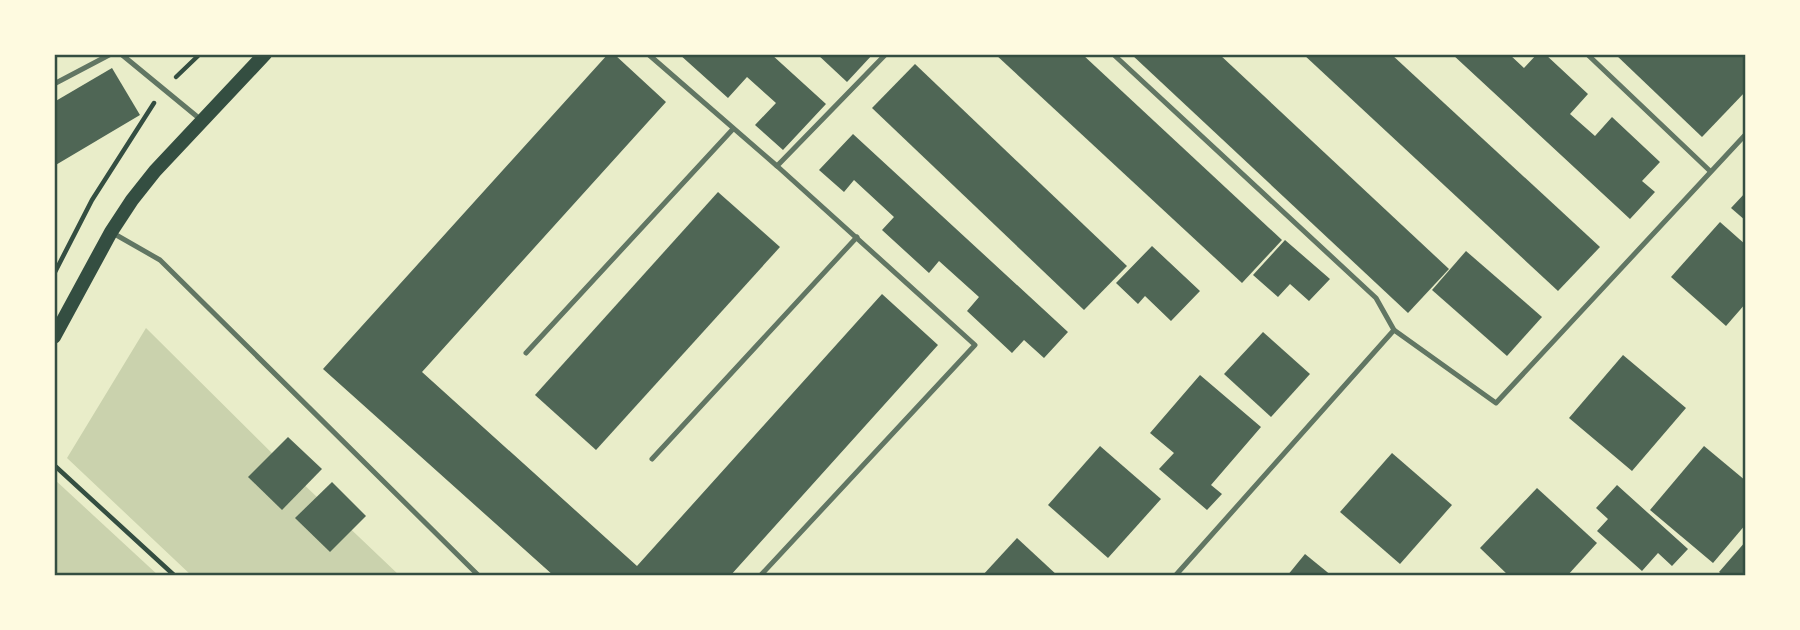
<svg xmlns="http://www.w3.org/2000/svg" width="1800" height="630" font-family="'Golos Text',sans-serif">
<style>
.green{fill:#cad2ad}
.building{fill:#4f6655}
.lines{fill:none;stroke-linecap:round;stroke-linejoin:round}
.path{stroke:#344e41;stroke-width:4.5}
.service{stroke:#617663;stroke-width:5}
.secondary{stroke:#344e41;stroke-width:14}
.neatline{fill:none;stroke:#344e41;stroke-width:2.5}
</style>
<rect width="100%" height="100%" fill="#e9edc9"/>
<g class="green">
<path d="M146 328 297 478 400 576H192L67 458Z"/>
<path d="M54 479 159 576H54Z"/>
</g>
<g class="building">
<path d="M608 54H614L666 102 422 372 637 566 882 294 938 345 730 576H554L323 369Z"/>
<path d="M679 54H771L826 104 783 150 755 125 776 103 747 77 728 98Z"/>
<path d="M817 54H873L847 82Z"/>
<path d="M995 54H1082L1282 240 1242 283Z"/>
<path d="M1131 54H1219L1449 269 1408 313Z"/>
<path d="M1303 54H1391L1600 247 1558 291Z"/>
<path d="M1452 54H1509L1524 68 1537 54H1545L1588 94 1570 114 1595 136 1612 117 1660 162 1642 181 1655 192 1630 219Z"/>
<path d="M1615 54H1746V91L1702 137Z"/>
<path d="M915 64 1127 266 1084 310 872 108Z"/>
<path d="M112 68 140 115 54 166V102Z"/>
<path d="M853 134 1068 332 1044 358 1024 340 1012 353 967 311 979 297 939 261 929 273 882 230 894 217 854 180 844 192 819 170Z"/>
<path d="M718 192 780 247 596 450 535 395Z"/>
<path d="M1746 192V221L1731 208Z"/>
<path d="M1720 222 1746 245V303L1726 326 1671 277Z"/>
<path d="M1285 240 1330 279 1309 301 1290 284 1278 297 1253 275Z"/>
<path d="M1152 246 1200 291 1171 321 1145 296 1138 304 1116 283Z"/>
<path d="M1466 251 1542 317 1507 356 1432 290Z"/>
<path d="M1263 332 1310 374 1271 417 1224 374Z"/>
<path d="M1623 355 1686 408 1632 471 1569 418Z"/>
<path d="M1200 375 1261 427 1211 485 1222 494 1207 510 1159 469 1174 453 1150 433Z"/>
<path d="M288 437 322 469 282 510 248 477Z"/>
<path d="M1100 446 1161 499 1108 558 1048 505Z"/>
<path d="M1704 446 1746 481V524L1713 563 1650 510Z"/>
<path d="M1392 453 1452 505 1400 564 1340 512Z"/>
<path d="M332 482 366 516 330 552 295 518Z"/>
<path d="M1617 485 1688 549 1672 566 1658 553 1642 571 1597 531 1608 519 1596 508Z"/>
<path d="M1537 488 1597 543 1567 576H1509L1480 548Z"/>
<path d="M1017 538 1058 576H982Z"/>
<path d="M1746 541V576H1724L1719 572Z"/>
<path d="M1305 554 1332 576H1287Z"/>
</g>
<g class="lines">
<g class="path">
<path d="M176 77 200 54"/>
<path d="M54 274 92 200 154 103"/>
<path d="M54 465 175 576"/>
</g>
<g class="service">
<path d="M121 54 200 119"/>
<path d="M648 54 777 166"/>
<path d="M1113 54 1376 298 1394 330"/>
<path d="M1587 54 1710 171"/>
<path d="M54 84 111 54"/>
<path d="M111 232 160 260 479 576"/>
<path d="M526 353 733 129"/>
<path d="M652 459 857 237"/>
<path d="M760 576 975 345 777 166 886 54"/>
<path d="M1175 576 1394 330 1496 403 1746 134"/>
</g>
<path class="secondary" d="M54 337 111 232 132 200 155 171 265 54"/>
</g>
<rect width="1800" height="630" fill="none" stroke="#fefae0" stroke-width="112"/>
<rect x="56" y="56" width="1688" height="518" class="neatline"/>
</svg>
